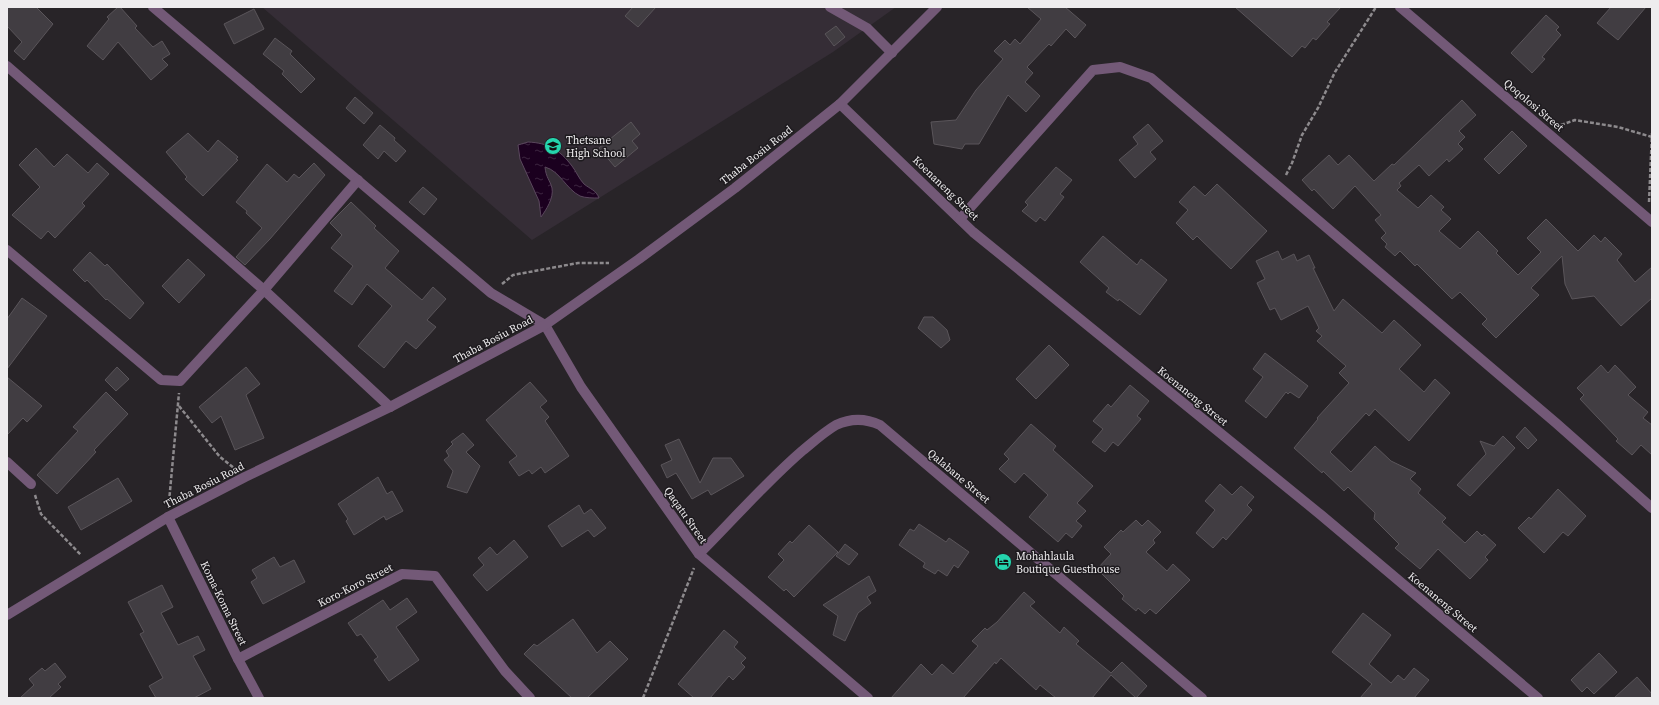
<svg xmlns="http://www.w3.org/2000/svg" width="1659" height="705" font-family="'Source Serif 4',serif">
<style>
.built{fill:#352d36}
.water{fill:url(#water-ripples);stroke:#5a475d}
.building{fill:#413d42;stroke:#5a555a}
.lines{fill:none;stroke-linecap:round;stroke-linejoin:round}
.path{stroke:#8d8a8d;stroke-width:2.5;stroke-dasharray:4 2;stroke-linecap:butt}
.service{stroke:#735977;stroke-width:10}
.minor{stroke:#735977;stroke-width:10}
.tertiary{stroke:#735977;stroke-width:10}
.labels{text-anchor:middle;stroke-width:3;stroke-linejoin:round;paint-order:stroke}
.street-label{font-size:11px;fill:#eeecee;stroke:#1e1b1f}
.poi-label{font-size:11px;fill:#eeecee;stroke:#1e1b1f;text-anchor:start}
</style>
<defs>
<pattern id="water-ripples" width="26" height="14" patternUnits="userSpaceOnUse"><rect width="26" height="14" fill="#1b001f"/><path d="M2 4q2-2 4 0t4 0M15 11q2-2 4 0t4 0" fill="none" stroke="#3c2540"/></pattern>
</defs>
<rect width="100%" height="100%" fill="#282428"/>
<path class="built" d="M262 7H896L833 52 532 240Z"/>
<path class="water" d="M528 142C548 143 559 149 572 166 576 171 579 179 584 184 590 189 596 190 599 198 593 198 585 198 580 196 566 189 560 171 545 167 546 178 550 180 552 188 554 198 546 210 541 217L539 201 520 159 518 145Z"/>
<g class="building">
<path d="M7 7H36L53 24 24 60 14 51 22 42 7 26Z"/>
<path d="M118 7H120L137 26 135 28 153 47 162 41 170 54 162 59 168 65 151 80 118 42 103 60 87 46 109 19 107 17Z"/>
<path d="M633 7H656L638 27 625 16Z"/>
<path d="M1027 7H1065L1086 25 1075 38 1066 29 1051 46 1049 44 1027 67 1033 73 1025 82 1040 96 1026 112 1008 95 979 144H965L962 149 934 144 931 122 956 120 976 90 1003 59 994 51 1005 40 1010 45 1015 39 1020 44 1041 19Z"/>
<path d="M1235 7H1341L1327 22 1330 24 1316 40 1313 38 1305 48 1302 46 1292 57Z"/>
<path d="M1611 7H1646L1618 40 1597 23Z"/>
<path d="M254 9 264 29 234 44 224 24Z"/>
<path d="M1546 15 1559 27 1556 30 1561 35 1542 57 1545 59 1532 73 1511 53Z"/>
<path d="M836 26 845 37 834 46 825 34Z"/>
<path d="M275 38 292 51 290 54 315 79 301 93 282 74 284 71 263 54Z"/>
<path d="M355 97 373 113 364 124 346 108Z"/>
<path d="M1462 100 1476 115 1459 131 1465 137 1458 144 1463 149 1449 162 1447 159 1429 176 1419 165 1399 183 1401 186 1397 190 1418 208 1431 195 1444 207 1441 210 1451 219 1439 231 1460 249 1478 231 1498 251 1496 253 1518 275 1541 252 1527 238 1546 219 1578 251 1594 235 1601 242 1605 237 1622 254 1617 260 1635 282 1652 267V298L1621 326 1594 296 1572 299 1565 284 1562 256 1531 288 1539 295 1496 338 1482 324 1487 319 1460 292 1452 299 1417 264 1415 266 1400 251 1395 256 1385 247 1387 244 1381 238 1386 233 1375 220 1381 215 1355 186 1333 209 1314 189 1312 191 1302 180 1329 155 1338 165 1349 155 1374 181 1392 164 1394 165Z"/>
<path d="M631 122 640 134 632 141 638 148 615 167 599 148Z"/>
<path d="M1148 124 1163 141 1150 152 1156 159 1135 178 1119 160 1138 144 1133 137Z"/>
<path d="M380 125 395 138 394 140 406 151 396 162 384 151 378 159 363 145Z"/>
<path d="M1512 131 1527 146 1499 174 1484 159Z"/>
<path d="M188 133 208 152 218 140 238 157 236 159 238 160 203 196 185 179 187 177 166 152Z"/>
<path d="M36 148 54 167 67 154 88 173 97 163 109 174 82 203 85 206 55 238 48 231 41 239 12 215 40 187 19 165Z"/>
<path d="M314 163 325 175 270 239 245 265 236 257 262 228 246 213 247 211 236 202 267 164 287 182 294 174 299 178Z"/>
<path d="M1056 167 1072 180 1060 194 1064 197 1045 221 1040 217 1036 222 1022 211 1028 205 1025 202Z"/>
<path d="M1217 184 1267 231 1231 269 1197 236 1193 240 1176 223 1188 210 1179 202 1194 186 1205 196Z"/>
<path d="M423 187 437 199 424 215 409 202Z"/>
<path d="M351 202 376 226 374 228 399 251 385 268 422 300 433 287 446 299 427 320 436 327 416 349 406 341 384 368 358 346 392 306 367 284 352 305 334 291 353 266 331 248 342 235 330 223Z"/>
<path d="M1103 236 1137 265 1141 259 1167 280 1140 315 1119 299 1118 301 1106 292 1109 288 1080 262Z"/>
<path d="M1278 251 1282 260 1294 254 1297 261 1309 255 1315 268H1313L1334 311 1343 299 1382 333 1394 320 1421 345 1399 369 1424 392 1435 379 1450 393 1409 441 1375 409 1369 416 1366 413 1330 452 1351 472 1375 446 1391 461 1416 473 1410 479 1421 489 1418 493 1446 518 1442 522 1465 543 1477 531 1482 536 1484 534 1496 545 1485 557 1488 560 1470 579 1438 549 1420 569 1395 548 1399 544 1374 519 1375 513 1348 487 1344 491 1323 471 1322 473 1294 448 1318 419 1317 418 1349 383 1339 373 1346 366 1317 341 1322 336 1316 331 1319 328 1308 306 1281 320 1275 308 1270 310 1257 283 1265 279 1256 261Z"/>
<path d="M90 252 105 266 107 264 144 303 130 319 107 299 106 300 87 280 85 282 73 270Z"/>
<path d="M188 259 205 275 179 303 162 286Z"/>
<path d="M22 298 47 316 7 369V319Z"/>
<path d="M924 317H933L947 330 950 340 941 348 918 328Z"/>
<path d="M1049 345 1069 365 1036 399 1016 379Z"/>
<path d="M1265 353 1308 386 1299 398 1290 392 1288 394 1286 392 1266 418 1245 401 1263 377 1253 369Z"/>
<path d="M1601 365 1608 373 1615 365 1636 387 1628 395 1648 412 1643 418 1652 425V455L1641 445 1632 455 1616 441 1618 439 1580 399 1584 395 1577 388Z"/>
<path d="M117 367 129 379 116 391 105 380Z"/>
<path d="M246 367 260 384 246 395 264 438 235 450 221 416 212 423 199 407Z"/>
<path d="M7 377 42 406 27 422 23 418 7 435Z"/>
<path d="M530 382 547 401 540 407 549 417 545 421 569 456 545 473 541 467 532 474 529 470 519 476 509 462 517 456 486 420Z"/>
<path d="M1130 385 1149 401 1137 416 1141 419 1118 446 1113 442 1105 452 1092 442 1103 429 1093 421 1108 404 1111 407Z"/>
<path d="M106 392 128 414 94 450 96 452 57 494 37 475 78 431 73 427Z"/>
<path d="M1031 424 1056 446 1053 450 1093 486 1077 503 1086 511 1076 521 1082 526 1072 538 1066 533 1058 542 1029 517 1048 495 1024 473 1015 483 999 469 1009 459 1004 454Z"/>
<path d="M1525 427 1537 440 1528 449 1516 437Z"/>
<path d="M463 433 474 445 466 452 480 466 467 493 447 487 453 471 444 460 449 456 446 451 453 444 451 442Z"/>
<path d="M1503 436 1515 448 1470 496 1457 485 1486 454 1480 441 1494 446Z"/>
<path d="M679 439 700 483 713 458H731L744 476 711 495 708 490 692 499 676 473 667 478 661 465 672 460 665 445Z"/>
<path d="M378 477 387 494 392 491 403 511 386 520 384 516 354 535 346 521 348 519 338 504Z"/>
<path d="M118 478 132 501 81 530 68 507Z"/>
<path d="M1220 484 1232 495 1241 486 1254 497 1247 505 1252 510 1226 540 1223 537 1213 548 1196 533 1215 510 1205 501Z"/>
<path d="M1558 489 1586 516 1568 536 1563 532 1544 553 1518 528 1529 517 1531 519Z"/>
<path d="M579 505 584 514 591 509 606 528 594 537 588 530 562 547 548 526Z"/>
<path d="M1136 520 1142 526 1148 520 1161 532 1153 540 1155 543 1146 552 1167 571 1173 564 1190 580 1156 614 1150 609 1145 614 1138 608 1136 611 1122 599 1124 596 1097 569 1111 554 1104 547 1121 530 1123 532Z"/>
<path d="M919 524 946 542 949 538 969 552 958 568 954 565 947 576 938 570 935 574 923 567 925 563 899 545 910 529 914 531Z"/>
<path d="M809 525 838 552 794 597 786 589 784 591 768 577 784 560 778 554 790 541 792 543Z"/>
<path d="M514 540 528 557 487 591 473 575 484 565 478 558 490 547 497 555Z"/>
<path d="M845 544 858 554 849 565 836 556Z"/>
<path d="M274 557 280 567 294 560 305 582 263 604 251 582 257 578 252 570Z"/>
<path d="M869 576 876 591 867 597 871 603 858 613 845 641 833 635 838 616 823 605Z"/>
<path d="M162 585 173 607 161 613 178 645 198 636 205 650 193 656 211 689 194 698H156L149 686 163 678 140 634 144 632 128 602Z"/>
<path d="M1024 592 1035 602 1030 606 1060 633 1064 627 1079 641 1076 644 1111 673 1122 662 1147 686 1136 698 1111 675 1092 698H1056L1040 685 1036 690 1001 658 996 664 995 662 963 698H891L921 664 932 675 942 664 953 674 978 646 972 641 985 628 987 630 997 622Z"/>
<path d="M407 598 417 612 396 627 419 660 389 681 374 660 378 657 361 634 357 636 348 623 383 600 390 610Z"/>
<path d="M1363 613 1391 635 1369 664 1391 683 1398 675 1404 680 1414 668 1429 680 1414 698H1360L1372 684 1332 652Z"/>
<path d="M573 619 597 653 610 641 628 659 587 698H572L524 654 534 644 537 646Z"/>
<path d="M724 630 738 642 734 647 746 658 741 663 745 667 733 680 729 676 710 698H694L678 684Z"/>
<path d="M1599 653 1617 672 1594 694 1587 687 1582 692 1571 680Z"/>
<path d="M55 663 66 677 58 684 61 687 49 698H20L34 685 29 679 42 668 45 671Z"/>
<path d="M1637 677 1652 694V698H1614Z"/>
</g>
<g class="lines">
<g class="path">
<path d="M1561 125 1575 120 1618 127 1652 137"/>
<path d="M1286 175 1292 163 1302 135 1318 108 1335 72 1376 7"/>
<path d="M1649 202 1652 133"/>
<path d="M502 284 513 275 578 263H609"/>
<path d="M179 406 220 457 234 468"/>
<path d="M35 495 41 514 81 555"/>
<path d="M169 502 179 393"/>
<path d="M643 698 694 568"/>
</g>
<path class="service" d="M830 7 867 28 892 53"/>
<g class="minor">
<path d="M153 7 491 293 545 325 581 387 699 554 868 698"/>
<path d="M1400 7 1652 222"/>
<path d="M7 66 264 290 390 407"/>
<path d="M840 104 973 232 1321 515 1538 698"/>
<path d="M960 219 1093 70 1120 67 1151 78 1556 423 1652 508"/>
<path d="M7 250 161 380 180 381 264 290 358 180"/>
<path d="M7 462 31 484"/>
<path d="M168 517 238 659 259 698"/>
<path d="M699 554C733 520 765 483 802 451 813 442 824 432 836 425 851 418 865 418 880 425L1202 698"/>
<path d="M238 659 402 574 435 576 505 671 530 698"/>
</g>
<path class="tertiary" d="M7 615 168 517 245 477 390 407 545 325 639 259 735 188 840 104 937 7"/>
</g>
<defs>
<g id="school-disc" transform="scale(0.9)"><circle r="9.5" fill="#25d5ae" stroke="#1e1b1f"/><path d="M0-5L7-2L0 1L-7-2ZM-4 1L0 2.5L4 1V4Q0 6-4 4Z" fill="#111"/></g>
<g id="hotel-disc" transform="scale(0.9)"><circle r="9.5" fill="#25d5ae" stroke="#1e1b1f"/><path d="M-6-4.5h1.5V1H6V5H4.5V3h-9V5H-6ZM-4 0a1.8 1.8 0 1 1 3.6 0ZM.5 0V-2.5h3Q6-2.5 6 0Z" fill="#111"/></g>
</defs>
<g fill-rule="evenodd">
<use href="#school-disc" x="553" y="146"/>
<use href="#hotel-disc" x="1003" y="562"/>
</g>
<g class="labels">
<g class="street-label">
<text transform="translate(1534 105) rotate(40)" y="4">Qoqolosi Street</text>
<text transform="translate(756 155) rotate(-38)" y="4">Thaba Bosiu Road</text>
<text transform="translate(946 188) rotate(44)" y="4">Koenaneng Street</text>
<text transform="translate(493 339) rotate(-28)" y="4">Thaba Bosiu Road</text>
<text transform="translate(1193 396) rotate(39)" y="4">Koenaneng Street</text>
<text transform="translate(959 476) rotate(40)" y="4">Qalabane Street</text>
<text transform="translate(204 485) rotate(-27)" y="4">Thaba Bosiu Road</text>
<text transform="translate(686 515) rotate(55)" y="4">Qaqatu Street</text>
<text transform="translate(355 585) rotate(-27)" y="4">Koro-Koro Street</text>
<text transform="translate(1443 602) rotate(40)" y="4">Koenaneng Street</text>
<text transform="translate(224 603) rotate(64)" y="4">Koma-Koma Street</text>
</g>
<g class="poi-label">
<text x="566" y="144">Thetsane<tspan x="566" dy="13">High School</tspan></text>
<text x="1016" y="560">Mohahlaula<tspan x="1016" dy="13">Boutique Guesthouse</tspan></text>
</g>
</g>
<rect width="1659" height="705" fill="none" stroke="#eeecee" stroke-width="16"/>
</svg>
